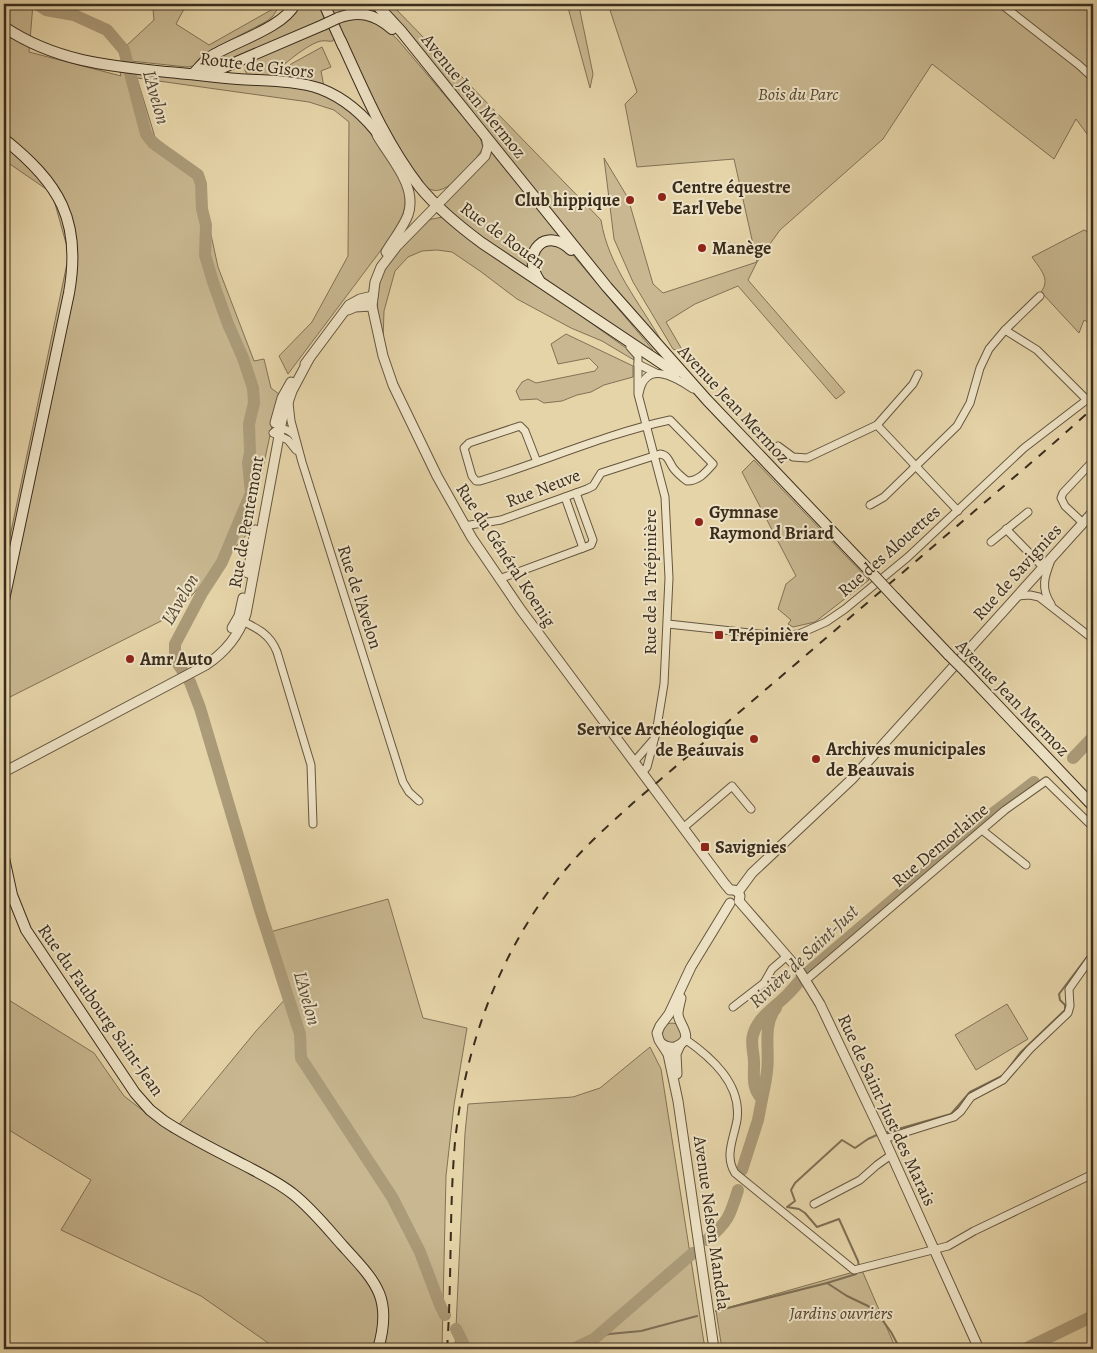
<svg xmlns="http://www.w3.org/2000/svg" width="1097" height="1353" font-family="Alegreya,serif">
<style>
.green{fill:#c8b790;stroke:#817256}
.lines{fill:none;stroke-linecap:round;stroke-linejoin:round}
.stream{stroke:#7e6f54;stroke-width:2}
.river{stroke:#ab9b79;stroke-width:12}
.minor-casing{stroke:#655640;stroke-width:9}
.tertiary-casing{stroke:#655640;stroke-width:11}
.secondary-casing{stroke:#3a2c1d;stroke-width:12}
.minor{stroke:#eee3c6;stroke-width:7}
.tertiary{stroke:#eee3c6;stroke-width:9}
.secondary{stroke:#eee3c6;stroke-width:10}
.rail{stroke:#3a2c1d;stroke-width:2;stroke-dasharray:9 9;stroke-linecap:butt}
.secondary-bridge-casing{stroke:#3a2c1d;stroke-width:12;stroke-linecap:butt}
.secondary-bridge{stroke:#eee3c6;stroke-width:10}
.poi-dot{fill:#8f2418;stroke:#eee3c6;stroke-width:2}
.labels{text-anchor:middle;stroke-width:4;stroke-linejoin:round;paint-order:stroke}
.street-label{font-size:18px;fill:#3a2c1d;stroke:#eee3c6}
.park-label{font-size:18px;font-style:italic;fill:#564834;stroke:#eee3c6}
.poi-label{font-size:18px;font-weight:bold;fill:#3a2c1d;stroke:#eee3c6;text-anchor:start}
.water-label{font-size:19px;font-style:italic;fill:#564834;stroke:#eee3c6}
</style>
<rect width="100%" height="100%" fill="#e5d4a8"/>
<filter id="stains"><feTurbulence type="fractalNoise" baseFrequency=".004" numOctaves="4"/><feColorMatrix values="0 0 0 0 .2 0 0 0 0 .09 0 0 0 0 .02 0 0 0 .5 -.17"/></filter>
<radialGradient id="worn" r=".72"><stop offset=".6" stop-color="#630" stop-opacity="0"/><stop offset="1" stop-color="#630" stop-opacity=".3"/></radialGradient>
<g class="green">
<path d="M4 4H33L29 52 121 76 120 72C158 75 196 80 233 83 267 86 307 84 337 101 361 114 374 139 388 160 406 188 412 199 396 230L288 374 279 356 312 322 348 256 349 122 334 110 309 102 137 78 155 137 204 177 205 207 218 267 254 361 264 359 271 388 279 394 249 532 175 614 4 700V565L69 254 52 193 4 160Z"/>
<path d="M149 4H178L184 9 176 24 209 45 280 5 273 16 267 21 208 52 194 66 187 67 130 61 126 46 154 20 153 9Z"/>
<path d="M298 4H318L325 20 215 67 214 59Z"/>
<path d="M328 4H369L384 18C364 6 355 9 334 16Z"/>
<path d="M382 4H391L601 220C608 266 640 303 662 342L591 262Z"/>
<path d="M567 4H577L580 11 593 74 590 88Z"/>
<path d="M608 4H1093V142L1076 119 1054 159 932 64 883 139 780 230 757 262 748 280 845 392 836 399 738 286 695 304 666 322 684 353 673 349 633 282 614 239 604 158 628 198 653 284 663 293 757 262 734 159 637 167 625 104 637 92Z"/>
<path d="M359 17 381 24 398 40 480 137 483 148C475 161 449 195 432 190 405 182 350 53 336 24Z"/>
<path d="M328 27 334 38 333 41C330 42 325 40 321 41 307 44 282 66 271 76L248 75 245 71 246 62Z"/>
<path d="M322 47 331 67 321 71 324 87 279 77 291 64Z"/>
<path d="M491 152 562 238 542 240 530 271 470 229 442 205Z"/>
<path d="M443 217 633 353 634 360 602 341 571 328 517 299 480 271 452 252 437 250 422 251 408 257 395 271 384 311 383 341C368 276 383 266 427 221L432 219Z"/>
<path d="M1084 230 1093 234V325L1084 320 1079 333 1041 292C1051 279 1040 269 1032 257Z"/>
<path d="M555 243 572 254 653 350 650 351 542 279C532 261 533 249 555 243Z"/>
<path d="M566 334 633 366V377L604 385 591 392 577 395 562 401 544 403 537 399 520 400 516 391 522 382 528 379 536 383 595 371 598 367 589 358 558 364 551 344Z"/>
<path d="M754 460 869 580 815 622 793 627 788 624 791 620 778 609 786 584 796 576 742 472Z"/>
<path d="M388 899 423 1018 467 1028 454 1105 446 1176 442 1349H271V1345L201 1296 61 1230 91 1180 4 1127V997L94 1053 124 1096 172 1133 256 1031 288 996 270 932Z"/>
<path d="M1007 1004 1028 1039 976 1070 955 1035Z"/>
<circle cx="672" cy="1033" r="10"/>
<path d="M650 1047 661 1069 705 1349H455L465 1133 468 1104 573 1097 600 1088Z"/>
<path d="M861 1268 896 1349H722L716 1311 850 1273Z"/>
</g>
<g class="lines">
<g class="stream">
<path d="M1008 1069 1020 1053 1065 1010V1005L1060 1000 1059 994 1093 949"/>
<path d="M884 1133 951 1114 970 1092 1002 1076"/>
<path d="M1090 1184 1093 1183"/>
<path d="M859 1266 858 1261 839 1219 817 1227 805 1213 799 1209 787 1207 795 1201 791 1190 795 1183 842 1140 855 1148 868 1139 879 1134"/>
<path d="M827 1283 856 1274"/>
<path d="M716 1311 827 1283 847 1296 868 1306 878 1314 891 1332 900 1349"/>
<path d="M594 1339 609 1334 641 1331 697 1316"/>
</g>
<g class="river">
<path d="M37 4 46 10 74 15 107 30 124 50 146 134 153 143 198 175 201 184 202 209 206 225 205 255 213 282 228 324 243 358 253 388 254 403 249 424 250 452 248 463 251 493 222 562 202 593 175 644V652L178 664 190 682 200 708 260 910 300 1034 301 1058 392 1197 420 1252 440 1305 445 1315"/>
<path d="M1073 758 1093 737"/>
<path d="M952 848 992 814 1034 782"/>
<path d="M762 1099C764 1090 766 1080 767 1071 770 1051 762 1025 776 1008"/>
<path d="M742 1170 758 1120 762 1099C752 1088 754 1079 754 1066 755 1056 750 1044 753 1035 758 1016 776 1007 788 994 795 987 800 980 807 973L944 856"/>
<path d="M707 1240C728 1222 730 1216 738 1190"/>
<path d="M456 1329 466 1349"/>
<path d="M573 1349 594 1339 693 1253"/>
<path d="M1025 1349 1093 1316"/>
</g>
<g class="minor-casing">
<g id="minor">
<path d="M1001 4 1079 65 1093 78"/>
<path d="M1005 330 1037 350 1087 400"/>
<path d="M630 347 638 356V394L665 497 669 578 664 684 656 733 647 767 642 773"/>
<path d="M638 364 656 373"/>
<path d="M639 394C645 359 675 377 693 389"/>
<path d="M289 403 291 421 302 462 403 782 409 792 419 801"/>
<path d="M877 425 958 511"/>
<path d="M294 435C288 429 280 426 273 433L288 440 296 450"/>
<path d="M778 446 793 457 807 458 877 425 913 384 918 374"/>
<path d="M565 497 583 548 591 545 593 540 576 493"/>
<path d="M870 505 884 497 957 426 970 403 980 368 989 349 1005 330 1040 296"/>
<path d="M1083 523 1065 506 1061 498 1063 493 1093 461"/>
<path d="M464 526 501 520 587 489 593 486 601 473 660 454C669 455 669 463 674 469 678 474 683 478 687 481 699 481 706 472 713 464L670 420C605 434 543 462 480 481H476L472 476 464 448 469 443 520 426 525 431 537 462"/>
<path d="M1006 529 1043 567"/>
<path d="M991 542 1028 512"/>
<path d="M499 579 583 548"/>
<path d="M1017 596 1030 595 1039 597 1093 639"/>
<path d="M1051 604C1040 588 1045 576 1051 560"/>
<path d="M240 620C257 628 270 634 277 652L311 765 313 824"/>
<path d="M668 624 777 636 799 634 826 622 845 609 908 557 1024 448 1093 395"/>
<path d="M634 762 654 739"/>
<path d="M683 828 732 786 751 809"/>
<path d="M982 830 1026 865"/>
<path d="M806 980 1005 810 1046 781 1093 827"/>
<path d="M733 1007 764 983 772 969 787 956"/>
<path d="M685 1039C711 1057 742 1084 737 1120 734 1138 724 1156 735 1173L854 1270 948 1246 974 1231 1093 1174"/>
<path d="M884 1139 954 1117 961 1111 971 1097 1003 1080 1030 1049 1068 1013 1070 1006 1069 989 1093 955"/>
<path d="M814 1204 860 1180 877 1165 891 1155"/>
</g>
</g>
<g class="tertiary-casing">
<g id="tertiary">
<path d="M377 135C390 158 418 186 408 215 403 228 393 240 386 252"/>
<path d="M486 137 488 146 485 156 397 246 381 267 375 282 372 306 383 356 393 385 437 476 472 538 521 610 725 884 730 890H734L738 892"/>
<path d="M348 310 355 307 372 306"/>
<path d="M305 364 349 305 360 299 373 296"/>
<path d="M275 423 282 398 291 382"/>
<path d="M248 573 255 530"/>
<path d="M232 628 239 616 243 598"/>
<path d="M4 772 206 665C224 653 239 635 246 614L282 420 292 391 309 359"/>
<path d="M738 892 740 896 739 901 799 970 820 1004 887 1145 979 1349"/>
<path d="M738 892 752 873 852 779 1093 512"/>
<path d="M662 1044C667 1047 672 1049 677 1046 696 1038 678 1024 678 1014 678 1009 680 1003 681 998"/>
<path d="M677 1074 676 1054 680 1045"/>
<path d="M714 1349 678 1101 668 1054 659 1040 657 1033 660 1026 669 1014 691 967 730 903"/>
</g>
</g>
<g class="secondary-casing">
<g id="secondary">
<path d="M324 4 343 46"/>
<path d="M376 4 401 31 607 287 707 400 866 567"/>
<path d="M338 18C359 10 375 14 392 29"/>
<path d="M4 27C55 61 107 66 167 72 191 74 214 77 238 79 265 81 296 80 321 89 347 99 366 117 382 139"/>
<path d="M341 41C364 91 385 142 419 186 437 208 459 226 482 243L676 373"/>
<path d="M202 73 220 69 323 25"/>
<path d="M193 74C199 68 203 62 210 57 233 42 283 28 295 4"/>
<path d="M4 139C59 183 82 220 69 293L4 600"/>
<path d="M539 280C520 251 547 226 571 250"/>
<path d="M895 598 949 655"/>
<path d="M966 672 1093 806"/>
<path d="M4 858 12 895 26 930 135 1093 150 1110 164 1121C190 1138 217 1151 244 1165 261 1174 278 1182 293 1194 312 1209 327 1228 343 1246 376 1282 393 1298 378 1349"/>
</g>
</g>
<use href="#minor" class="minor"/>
<use href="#tertiary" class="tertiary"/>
<use href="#secondary" class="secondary"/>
<path class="rail" d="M447 1349C452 1280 449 1211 455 1142 465 1043 502 946 566 869 586 845 610 824 633 803L1046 450 1093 408"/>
<g class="secondary-bridge-casing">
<g id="secondary-bridge">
<path d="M323 25 338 18"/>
<path d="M866 567 895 598"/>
<path d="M949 655 966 672"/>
</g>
</g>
<use href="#secondary-bridge" class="secondary-bridge"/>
</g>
<g class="poi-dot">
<circle cx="662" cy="197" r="5"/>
<circle cx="630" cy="200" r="5"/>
<circle cx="702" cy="248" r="5"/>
<circle cx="699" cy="522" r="5"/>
<rect x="714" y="630" width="10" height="10" rx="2.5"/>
<circle cx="130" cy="659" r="5"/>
<circle cx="754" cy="739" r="5"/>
<circle cx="816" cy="759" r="5"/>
<rect x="700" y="842" width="10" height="10" rx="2.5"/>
</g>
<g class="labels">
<g class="street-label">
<text transform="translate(257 65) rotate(7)" y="6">Route de Gisors</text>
<text transform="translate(474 96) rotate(51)" y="6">Avenue Jean Mermoz</text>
<text transform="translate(503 235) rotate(36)" y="6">Rue de Rouen</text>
<text transform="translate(734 404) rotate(47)" y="6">Avenue Jean Mermoz</text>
<text transform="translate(543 488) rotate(-21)" y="6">Rue Neuve</text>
<text transform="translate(246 522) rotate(-80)" y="6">Rue de Pentemont</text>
<text transform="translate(889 551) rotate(-41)" y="6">Rue des Alouettes</text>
<text transform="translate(506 555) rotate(57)" y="6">Rue du Général Koenig</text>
<text transform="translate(1017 572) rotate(-48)" y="6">Rue de Savignies</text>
<text transform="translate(650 582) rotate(-90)" y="6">Rue de la Trépinière</text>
<text transform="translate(360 597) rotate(72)" y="6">Rue de l'Avelon</text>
<text transform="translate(1013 698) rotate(46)" y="6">Avenue Jean Mermoz</text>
<text transform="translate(940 845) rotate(-40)" y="6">Rue Demorlaine</text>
<text transform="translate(101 1010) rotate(55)" y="6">Rue du Faubourg Saint-Jean</text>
<text transform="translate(887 1110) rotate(65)" y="6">Rue de Saint-Just des Marais</text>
<text transform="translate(712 1223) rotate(82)" y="6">Avenue Nelson Mandela</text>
</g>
<g class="park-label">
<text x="798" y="100">Bois du Parc</text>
<text x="841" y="1319">Jardins ouvriers</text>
</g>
<g class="poi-label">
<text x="672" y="193">Centre équestre<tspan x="672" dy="21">Earl Vebe</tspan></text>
<text x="620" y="206" text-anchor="end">Club hippique</text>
<text x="712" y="254">Manège</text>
<text x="709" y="518">Gymnase<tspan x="709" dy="21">Raymond Briard</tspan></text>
<text x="729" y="641">Trépinière</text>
<text x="140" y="665">Amr Auto</text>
<text x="744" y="735" text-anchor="end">Service Archéologique<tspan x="744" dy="21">de Beauvais</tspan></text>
<text x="826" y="755">Archives municipales<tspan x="826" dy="21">de Beauvais</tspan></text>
<text x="715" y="853">Savignies</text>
</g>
<g class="water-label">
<text transform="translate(157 97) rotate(74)" y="7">L'Avelon</text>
<text transform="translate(179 599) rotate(-60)" y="7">L'Avelon</text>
<text transform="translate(803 956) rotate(-43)" y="7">Rivière de Saint-Just</text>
<text transform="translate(308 998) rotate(74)" y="7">L'Avelon</text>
</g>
</g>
<rect width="1097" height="1353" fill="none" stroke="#e5d4a8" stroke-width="20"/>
<rect x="5" y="5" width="1087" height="1343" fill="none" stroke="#3a2c1d" stroke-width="2.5"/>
<rect x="10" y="10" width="1077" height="1333" fill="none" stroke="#3a2c1d"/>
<rect width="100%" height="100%" filter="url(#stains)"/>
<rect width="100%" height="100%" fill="url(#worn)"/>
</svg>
